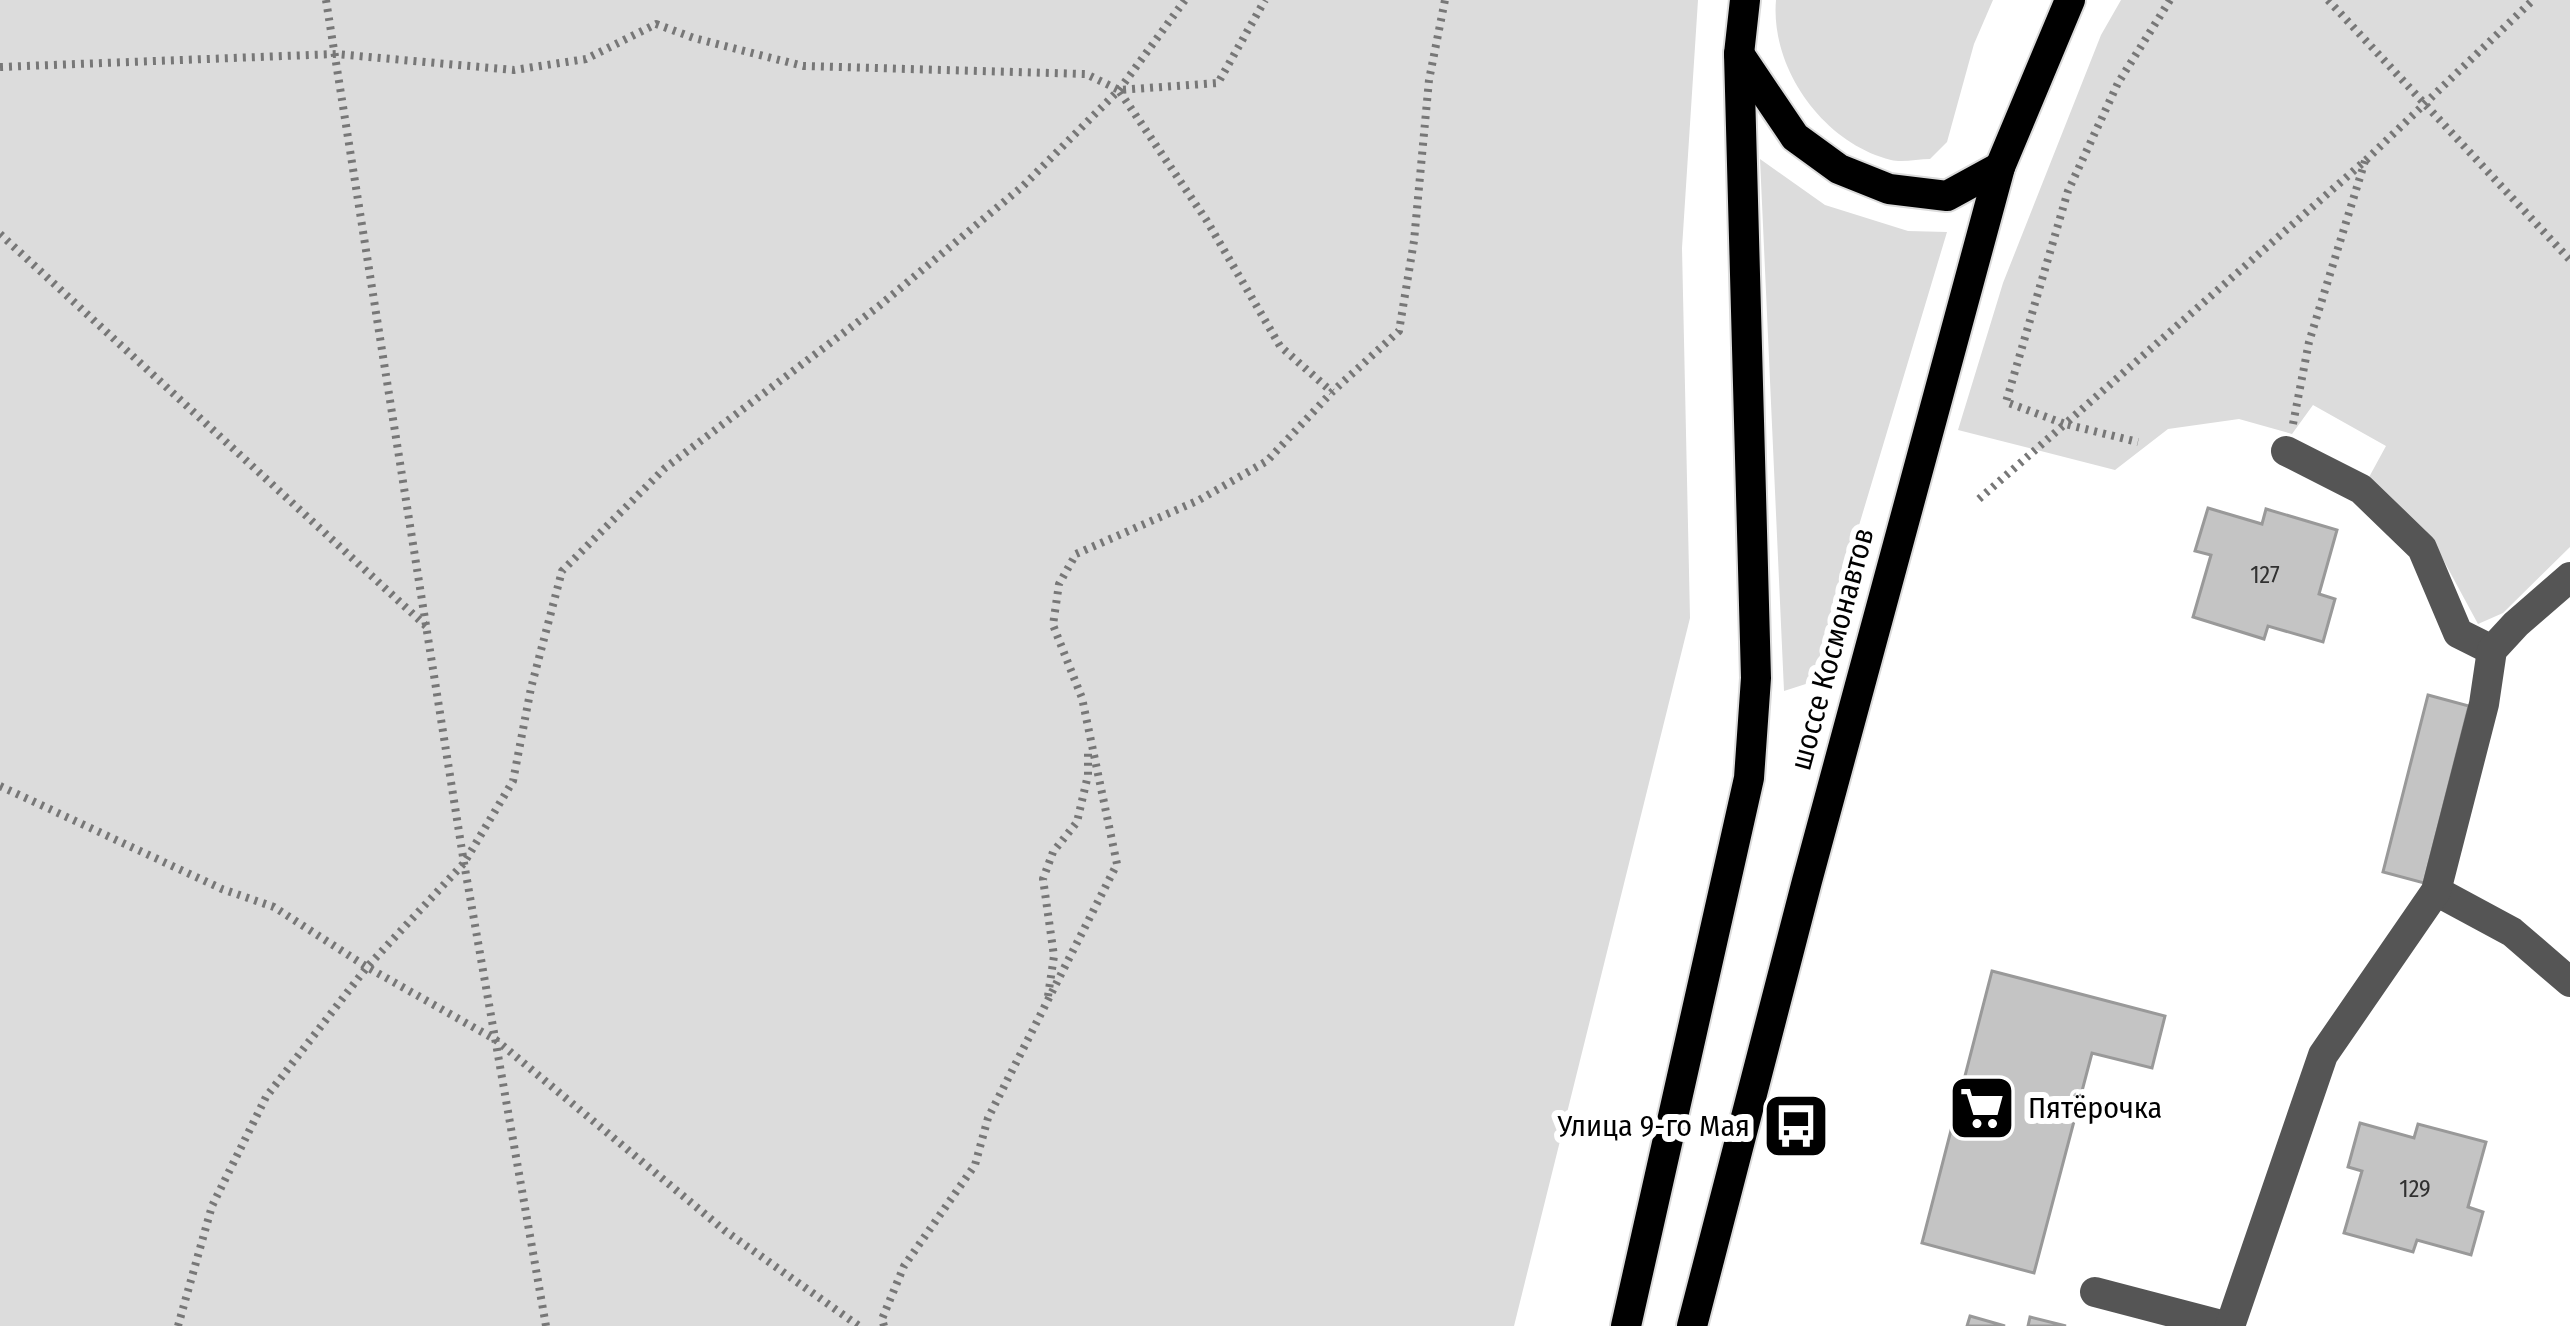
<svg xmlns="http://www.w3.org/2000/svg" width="2570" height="1326" font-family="'Fira Sans Condensed',sans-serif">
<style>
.green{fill:#dcdcdc}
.building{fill:#c4c4c4;stroke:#999;stroke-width:3}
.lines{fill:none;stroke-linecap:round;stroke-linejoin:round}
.major-casing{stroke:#dbdbdb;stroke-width:34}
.path{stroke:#777;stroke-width:8;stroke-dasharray:3 6;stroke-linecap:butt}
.minor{stroke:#555;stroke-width:30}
.major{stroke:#000;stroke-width:30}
.labels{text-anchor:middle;stroke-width:12;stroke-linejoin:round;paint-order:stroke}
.number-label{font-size:24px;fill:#313131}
.street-label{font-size:30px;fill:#000;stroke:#fff}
.poi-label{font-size:30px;fill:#000;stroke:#fff;text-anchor:start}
</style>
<rect width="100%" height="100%" fill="#fff"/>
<g class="green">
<path d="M0 0H1698L1682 248 1690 618 1514 1326H0Z"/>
<path d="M1776 0H1993L1974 44 1947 142 1930 159C1918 159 1902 163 1891 160 1823 143 1770 68 1776 0Z"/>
<path d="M2121 0H2570V547L2503 613 2478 624 2432 539 2368 479 2386 446 2313 405 2292 434 2239 419 2168 429 2115 470 1958 430 2003 283 2101 35Z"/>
<path d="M1760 159 1825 205 1908 231 1947 232 1812 682 1784 691Z"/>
</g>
<g class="building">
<path d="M2208 508 2262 524 2266 509 2337 530 2319 594 2335 599 2323 642 2268 626 2264 639 2193 617 2211 555 2195 551Z"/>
<path d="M2428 695 2469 706 2424 883 2383 872Z"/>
<path d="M1992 971 2165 1016 2152 1068 2092 1053 2034 1273 1922 1243Z"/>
<path d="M2360 1123 2414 1138 2418 1124 2486 1142 2468 1207 2483 1212 2471 1255 2417 1240 2413 1252 2344 1233 2362 1171 2348 1167Z"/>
<path d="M1970 1316 2005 1326H1967Z"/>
<path d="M2030 1317 2066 1326H2028Z"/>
</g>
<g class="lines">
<g class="major-casing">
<g id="major">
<path d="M1739 54 1795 137 1839 169 1889 189 1947 196 2000 167"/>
<path d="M1626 1326 1749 778 1756 678 1739 54 1745 0"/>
<path d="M1692 1326 1807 881 2000 167 2070 0"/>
</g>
</g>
<g class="path">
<path d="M326 0 464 863 546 1326"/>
<path d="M2170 0 2118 83 2068 191 2006 402 2065 424 2366 160 2533 0"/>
<path d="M2328 0 2570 260"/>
<path d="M0 67 336 54 514 70 586 59 656 24 694 38 803 66 1086 74 1119 90 1218 83 1265 0"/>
<path d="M1120 92 1207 221 1280 346 1332 392"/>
<path d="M0 234 426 626"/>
<path d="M2293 424 2309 342 2365 161"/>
<path d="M1979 499 2065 424 2138 442"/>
<path d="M0 786 222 889 274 907 367 967 496 1040 724 1230 859 1326"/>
<path d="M1048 996 1054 956 1043 879 1053 852 1077 822 1088 775V748"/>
<path d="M178 1326 212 1206 266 1097 367 967 464 863 513 781 531 688 562 571 665 468 879 306 1023 186 1119 90 1185 0"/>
<path d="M884 1326 882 1319 904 1266 975 1165 988 1118 1117 864 1082 698 1053 625 1059 584 1076 554 1199 500 1267 461 1332 392 1399 331 1414 241 1429 80 1445 0"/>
</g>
<g class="minor">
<path d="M2286 451 2361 489 2422 548 2458 633 2492 650"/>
<path d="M2436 891 2512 932 2570 982"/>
<path d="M2095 1292 2225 1326"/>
<path d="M2230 1326 2323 1055 2436 891 2484 704 2492 650 2516 624 2570 577"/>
</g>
<use href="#major" class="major"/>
</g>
<defs>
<g id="supermarket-square" transform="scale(3.45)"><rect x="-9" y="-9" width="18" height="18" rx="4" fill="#000" stroke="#fff"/><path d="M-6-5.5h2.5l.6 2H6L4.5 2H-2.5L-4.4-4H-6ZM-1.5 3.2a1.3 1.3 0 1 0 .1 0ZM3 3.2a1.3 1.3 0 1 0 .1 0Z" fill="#fff"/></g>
<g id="bus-square" transform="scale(3.45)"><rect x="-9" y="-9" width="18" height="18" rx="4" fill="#000" stroke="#fff"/><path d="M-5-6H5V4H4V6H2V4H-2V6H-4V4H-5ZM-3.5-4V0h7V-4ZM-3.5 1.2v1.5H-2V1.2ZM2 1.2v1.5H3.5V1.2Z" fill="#fff"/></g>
</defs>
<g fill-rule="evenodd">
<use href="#supermarket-square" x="1982" y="1108"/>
<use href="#bus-square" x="1796" y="1126"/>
</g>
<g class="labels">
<g class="number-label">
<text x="2265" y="583">127</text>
<text x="2415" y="1197">129</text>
</g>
<g class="street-label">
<text transform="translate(1832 649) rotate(-75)" y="10">шоссе Космонавтов</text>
</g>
<g class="poi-label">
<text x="2028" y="1118">Пятёрочка</text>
<text x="1750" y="1136" text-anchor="end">Улица 9-го Мая</text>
</g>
</g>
</svg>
